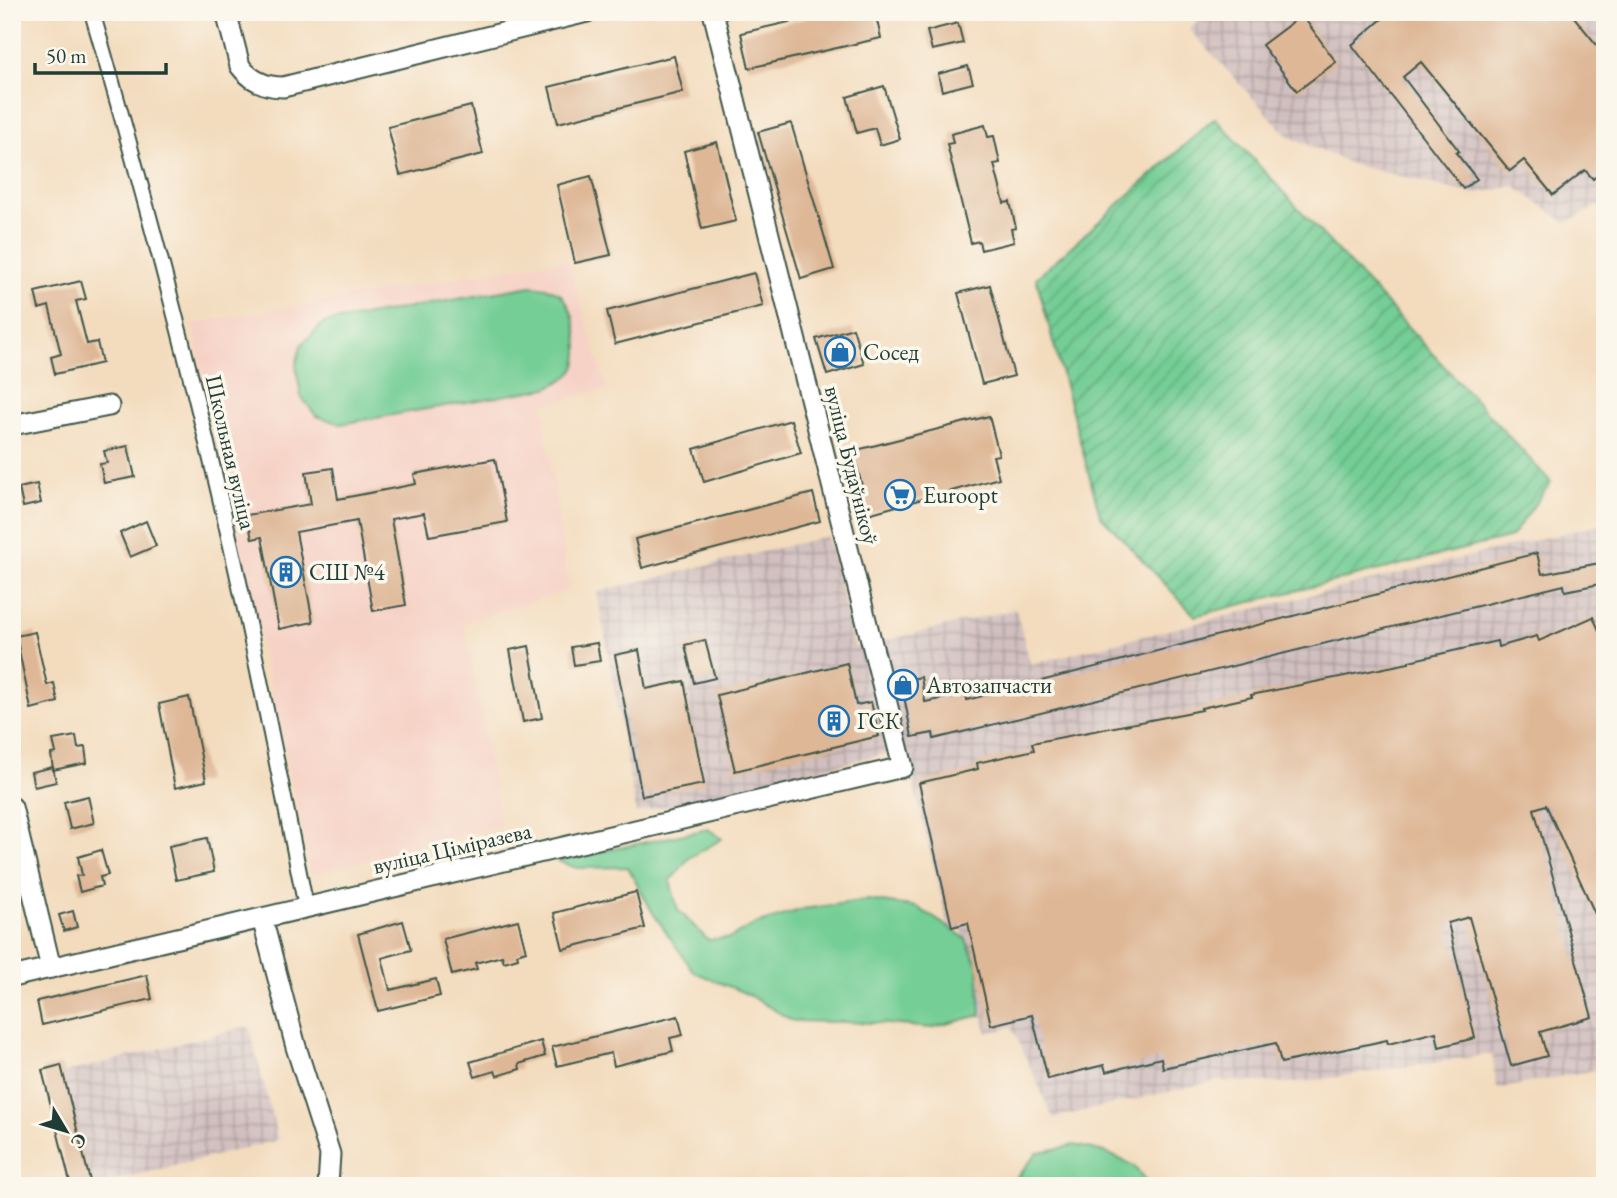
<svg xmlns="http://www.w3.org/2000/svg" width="1617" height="1198" font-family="'EB Garamond',serif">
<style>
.built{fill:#f6d1c5}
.industrial{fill:url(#industrial-grid)}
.grass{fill:#74ce95;stroke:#4a8664;stroke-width:2}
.garden{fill:url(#garden-furrows);stroke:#4a8664;stroke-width:2}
.building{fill:#deb796}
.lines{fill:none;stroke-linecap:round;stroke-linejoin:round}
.pedestrian-casing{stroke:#3f5549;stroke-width:18}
.minor-casing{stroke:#3f5549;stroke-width:23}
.pedestrian{stroke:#fff;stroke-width:14}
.minor{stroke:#fff;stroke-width:19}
.labels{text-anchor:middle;stroke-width:7;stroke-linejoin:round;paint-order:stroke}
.poi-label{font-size:23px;fill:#1f3d34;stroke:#fbf7ec;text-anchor:start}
.street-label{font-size:23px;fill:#1f3d34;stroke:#fbf7ec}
</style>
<defs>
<pattern id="industrial-grid" width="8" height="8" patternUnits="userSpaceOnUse" patternTransform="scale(1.75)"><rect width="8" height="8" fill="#d1bfbf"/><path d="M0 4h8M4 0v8" fill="none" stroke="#a99c9c"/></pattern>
<pattern id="garden-furrows" width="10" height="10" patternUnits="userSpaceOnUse" patternTransform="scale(1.75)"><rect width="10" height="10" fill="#74ce95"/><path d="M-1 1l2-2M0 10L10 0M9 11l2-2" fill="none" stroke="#5fa87a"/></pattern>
</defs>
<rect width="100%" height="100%" fill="#fbf7ec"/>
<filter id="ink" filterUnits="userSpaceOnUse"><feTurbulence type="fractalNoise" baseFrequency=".0143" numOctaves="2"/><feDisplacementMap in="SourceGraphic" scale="14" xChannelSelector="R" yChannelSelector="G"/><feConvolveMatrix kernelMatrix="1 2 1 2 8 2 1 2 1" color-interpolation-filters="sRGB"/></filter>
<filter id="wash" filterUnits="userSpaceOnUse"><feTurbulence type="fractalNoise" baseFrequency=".00686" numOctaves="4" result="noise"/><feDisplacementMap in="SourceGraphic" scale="28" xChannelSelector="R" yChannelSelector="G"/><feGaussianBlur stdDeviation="1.57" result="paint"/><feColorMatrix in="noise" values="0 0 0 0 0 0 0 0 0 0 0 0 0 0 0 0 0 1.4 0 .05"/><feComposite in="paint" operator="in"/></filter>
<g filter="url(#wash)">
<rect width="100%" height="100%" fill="#f3dcbe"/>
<path class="built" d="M567 259 607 389 542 405 569 590 464 623 501 825 311 875 192 324Z"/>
<g class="industrial">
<path d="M1209 12H1605V213L1598 206 1566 223 1514 186 1473 194 1354 165 1288 136 1189 29Z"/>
<path d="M1605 523V1068L1497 1089 1492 1054 1295 1083 1216 1081 1053 1118 1012 1027 987 1033 962 929 950 932 905 749 636 813 597 592 828 536 855 648 1016 609 1030 664Z"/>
<path d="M249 1026 278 1140 93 1186H71L42 1070 61 1065 64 1073Z"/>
</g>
<g class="grass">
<path d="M531 286C541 287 554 288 562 296 575 310 583 353 574 370 569 378 555 384 547 388L341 424 316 416 301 396 296 365 301 345 324 323Z"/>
<path d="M708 829 722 839 689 858 670 881 678 910 708 940 730 938 754 925 803 909 868 900 917 907 965 938 978 966 981 1015 931 1028 877 1023 793 1021 747 994 694 972 653 913 628 867 577 868 557 861Z"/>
<path d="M1074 1145 1105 1152 1134 1166 1150 1186H1069L1055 1183 1010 1186 1037 1153Z"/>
</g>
<path class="garden" d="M1215 118 1551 482 1511 537 1195 616 1100 515 1036 278Z"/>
<g id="blocks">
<g class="building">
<path d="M833 12H875L881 38 749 68 741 33Z"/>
<path d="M1390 12H1570L1605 55V169L1593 179 1585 170 1553 195 1524 160 1510 171 1421 62 1403 77 1459 151 1456 153 1477 179 1463 189 1352 45Z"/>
<path d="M1302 15 1336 62 1297 91 1262 45Z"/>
<path d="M958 23 963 43 932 50 927 31Z"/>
<path d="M674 56 683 92 558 123 549 87Z"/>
<path d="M968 66 973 83 942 91 938 74Z"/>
<path d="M884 86 900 139 880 145 875 128 857 133 847 97Z"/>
<path d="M471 106 483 154 400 175 388 127Z"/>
<path d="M791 123 834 269 801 279 758 132Z"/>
<path d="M985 125 988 137 994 136 1000 163 994 164 1004 203 1010 202 1016 228 1011 229 1014 242 981 250 979 241 971 243 947 144 953 143 951 134Z"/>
<path d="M717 142 736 221 702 229 684 151Z"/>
<path d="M591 176 611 255 575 263 557 185Z"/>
<path d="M754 273 763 306 615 344 607 311Z"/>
<path d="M81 281 86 299 76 301 87 344 97 342 102 363 55 374 51 357 61 354 49 306 39 309 35 292Z"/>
<path d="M990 285 1014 376 982 384 958 293Z"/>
<path d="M853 328 864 364 827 375 816 339Z"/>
<path d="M989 416 999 455 993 456 999 478 864 515 856 488 862 486 853 451Z"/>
<path d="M791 420 801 453 704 482 694 449Z"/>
<path d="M128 446 135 477 104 483 100 464 107 463 104 451Z"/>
<path d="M495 459 507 522 429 536 424 513 391 519 406 605 373 611 357 521 296 532 313 622 279 629 262 537 252 539 247 515 311 504 306 472 333 468 338 499 416 484 414 474Z"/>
<path d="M37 484 41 503 23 507 19 488Z"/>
<path d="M813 493 820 521 642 568 635 539Z"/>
<path d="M146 521 156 546 130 557 120 533Z"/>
<path d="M1537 553 1542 574 1605 562V583L1565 591 1564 585 934 739 933 733 912 737 901 681 921 677 925 702 966 694 967 700Z"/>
<path d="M1593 617 1605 643V936L1546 805 1534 809 1592 1017 1540 1032 1547 1056 1511 1066 1469 917 1448 923 1475 1038 1439 1047 1436 1032 1388 1044 1387 1040 1281 1063 1276 1043 1163 1068 1161 1058 1106 1072 1104 1065 1048 1079 1032 1015 991 1025 968 923 952 927 919 783 978 769 977 763 1034 750 1032 743 1202 710 1201 708 1252 697 1251 695 1409 663V661L1497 641 1498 647 1537 636 1539 641Z"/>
<path d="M35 632 47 685 54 683 58 702 31 709 16 636Z"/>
<path d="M705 640 715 678 694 683 685 645Z"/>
<path d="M597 643 600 661 574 665 571 647Z"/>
<path d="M529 646 542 718 523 722 510 650Z"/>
<path d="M639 650 646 689 684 681 704 784 642 796 615 655Z"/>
<path d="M847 663 856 705 871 702 879 736 735 771 717 695Z"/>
<path d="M189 697 206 781 175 788 159 704Z"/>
<path d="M76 736 78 748 85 747 87 763 53 770 51 754 56 753 53 740Z"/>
<path d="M53 767 56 782 34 787 31 772Z"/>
<path d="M88 796 94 823 70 829 64 802Z"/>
<path d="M207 838 214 872 176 880 169 846Z"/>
<path d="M101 850 108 875 100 877 102 886 80 892 76 876 82 875 78 857Z"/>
<path d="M636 892 645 928 563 949 554 913Z"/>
<path d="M73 911 77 927 64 931 59 915Z"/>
<path d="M518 920 526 951 517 954 518 958 504 962 502 956 475 963 477 969 452 975 443 939Z"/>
<path d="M403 921 411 950 382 958 390 990 436 979 440 996 378 1011 358 934Z"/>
<path d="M147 975 152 999 42 1025 37 1001Z"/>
<path d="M678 1016 683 1035 670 1038 673 1051 614 1066 611 1053 557 1066 552 1047Z"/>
<path d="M541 1041 545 1056 519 1064 520 1069 497 1076 495 1071 475 1077 470 1062Z"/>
<path d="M61 1065 90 1181 71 1186 42 1070Z"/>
</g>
</g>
</g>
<g filter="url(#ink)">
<use href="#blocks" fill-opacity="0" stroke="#3f5549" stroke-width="2"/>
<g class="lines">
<g class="pedestrian-casing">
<path id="pedestrian" d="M92 12C134 158 174 305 209 452 246 603 275 755 306 907"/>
</g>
<g class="minor-casing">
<g id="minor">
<path d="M226 12 240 66C251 81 265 87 283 87L587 12"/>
<path d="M12 425 109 406"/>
<path d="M12 807 51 968"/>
<path d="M262 918 296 1047 330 1154 328 1186"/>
<path d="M12 977 903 767 713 12"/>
</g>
</g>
<use href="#pedestrian" class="pedestrian"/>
<use href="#minor" class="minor"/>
</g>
</g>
<defs>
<g id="shop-ring" transform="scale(1.575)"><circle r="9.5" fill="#fbf7ec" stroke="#1f6fb2" stroke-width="1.5"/><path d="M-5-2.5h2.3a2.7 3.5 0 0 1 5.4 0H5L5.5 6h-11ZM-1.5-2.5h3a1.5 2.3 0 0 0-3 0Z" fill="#1f6fb2"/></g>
<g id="supermarket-ring" transform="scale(1.575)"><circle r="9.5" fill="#fbf7ec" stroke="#1f6fb2" stroke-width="1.5"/><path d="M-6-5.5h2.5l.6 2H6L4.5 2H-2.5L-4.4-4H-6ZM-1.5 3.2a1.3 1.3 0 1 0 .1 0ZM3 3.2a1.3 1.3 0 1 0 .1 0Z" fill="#1f6fb2"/></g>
<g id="building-ring" transform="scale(1.575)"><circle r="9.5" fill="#fbf7ec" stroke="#1f6fb2" stroke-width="1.5"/><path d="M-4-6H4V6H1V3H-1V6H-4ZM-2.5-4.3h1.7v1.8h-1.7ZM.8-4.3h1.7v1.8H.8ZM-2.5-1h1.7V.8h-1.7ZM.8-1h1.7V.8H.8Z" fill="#1f6fb2"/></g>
</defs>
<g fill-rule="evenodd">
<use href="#shop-ring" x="840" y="352"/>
<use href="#supermarket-ring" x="900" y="495"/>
<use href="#building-ring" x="286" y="572"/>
<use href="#shop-ring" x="903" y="685"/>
<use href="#building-ring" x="834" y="721"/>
</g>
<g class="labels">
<g class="poi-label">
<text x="863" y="360">Сосед</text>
<text x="923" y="503">Euroopt</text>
<text x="309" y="580">СШ №4</text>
<text x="926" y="693">Автозапчасти</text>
<text x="857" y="729">ГСК</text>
</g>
<g class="street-label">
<text transform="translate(231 452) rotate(77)" y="8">Школьная вуліца</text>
<text transform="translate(852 465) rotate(76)" y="8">вуліца Будаўнікоў</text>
<text transform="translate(452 848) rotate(-13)" y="8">вуліца Ціміразева</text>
</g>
</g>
<rect width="1617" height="1198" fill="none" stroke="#fbf7ec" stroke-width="42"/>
<g transform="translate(66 1131) rotate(128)" stroke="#fbf7ec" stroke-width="5" paint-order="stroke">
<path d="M0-5L12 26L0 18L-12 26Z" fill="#1f3d34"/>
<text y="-10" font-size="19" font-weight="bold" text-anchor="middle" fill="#1f3d34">С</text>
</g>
<path d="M35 63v10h131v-10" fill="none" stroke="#1f3d34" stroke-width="3.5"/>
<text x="46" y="63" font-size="21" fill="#1f3d34" stroke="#fbf7ec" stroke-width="5" paint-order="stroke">50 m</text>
</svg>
